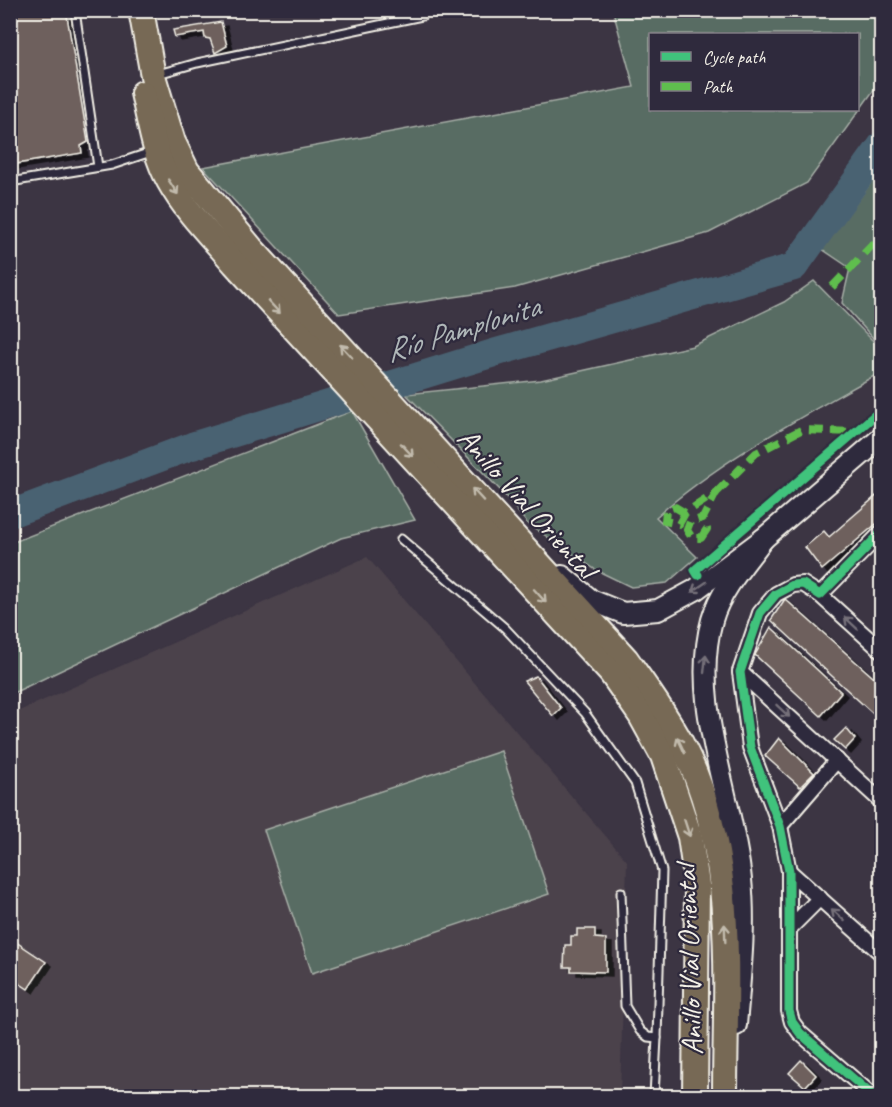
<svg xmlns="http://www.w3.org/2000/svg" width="892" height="1107" font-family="Caveat,sans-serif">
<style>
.built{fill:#4b424b}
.green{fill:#596c64;stroke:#a6aea6;stroke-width:1.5;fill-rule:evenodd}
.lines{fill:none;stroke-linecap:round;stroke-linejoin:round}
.river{stroke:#4a6272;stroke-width:28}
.building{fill:#6e615d;stroke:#f4f1e8;stroke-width:1.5;filter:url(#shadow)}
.service-casing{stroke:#f4f1e8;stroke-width:11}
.minor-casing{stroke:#f4f1e8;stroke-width:18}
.secondary-casing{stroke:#f4f1e8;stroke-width:24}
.trunk-casing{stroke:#f4f1e8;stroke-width:28}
.service{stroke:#2f2a3d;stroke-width:7}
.minor{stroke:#2f2a3d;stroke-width:14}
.secondary{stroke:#2f2a3d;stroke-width:20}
.trunk{stroke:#776954;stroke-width:24}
.quiet{stroke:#5fbe4e;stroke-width:8;stroke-dasharray:15 8;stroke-linecap:butt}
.cycleway-casing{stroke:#2f2a3d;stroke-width:13}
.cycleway{stroke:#40c37c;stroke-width:9}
.oneway{stroke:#c2bbad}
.oneway2{stroke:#747079}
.labels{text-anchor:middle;stroke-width:4.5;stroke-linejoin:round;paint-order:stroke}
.street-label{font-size:30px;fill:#f4f1e8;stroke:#2f2a3d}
.water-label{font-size:32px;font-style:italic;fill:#b0b8b9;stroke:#2f2a3d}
</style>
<defs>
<filter id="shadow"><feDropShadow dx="6" dy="4" stdDeviation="0" flood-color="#0009"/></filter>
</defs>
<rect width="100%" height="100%" fill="#3c3543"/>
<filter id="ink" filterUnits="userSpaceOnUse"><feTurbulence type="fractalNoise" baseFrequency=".0167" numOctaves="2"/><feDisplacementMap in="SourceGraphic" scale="12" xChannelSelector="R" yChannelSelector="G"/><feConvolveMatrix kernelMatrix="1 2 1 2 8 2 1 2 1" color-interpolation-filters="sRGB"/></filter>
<g filter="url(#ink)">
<path class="built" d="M367 557 627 861 620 1096H11L10 715Z"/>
<g class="green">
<path d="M613 11H881V80L807 183 709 233 515 288 339 314 203 167 634 87ZM650 34H858V110H650Z"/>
<path d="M881 169V347L842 303 850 268 822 249Z"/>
<path d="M814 281 881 349V372C804 416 723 458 656 517L697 557 667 583 631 587 596 570 527 523 503 493 406 394 541 380 693 346 784 302Z"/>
<path d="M352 411 415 520 341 538 11 694V543Z"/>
<path d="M501 751 549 894 312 973 264 830Z"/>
</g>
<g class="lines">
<path class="river" d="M10 514 192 446 497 352 794 267 882 145"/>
</g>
<g class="building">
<path d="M29 10H66L88 142 81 146 82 153 10 165V13Z"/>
<path d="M221 22 227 46 215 53 210 39 205 38 204 32 175 37 173 30Z"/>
<path d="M882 491V519L822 570 805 547 824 531 829 537Z"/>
<path d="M785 599 882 685V722L771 620Z"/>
<path d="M771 627 841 692 821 716 755 655Z"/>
<path d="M536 676 561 708 553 716 524 681Z"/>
<path d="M846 728 855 739 845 750 834 740Z"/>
<path d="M779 738 814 773 800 787 765 756Z"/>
<path d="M577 929H595V938L606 939V972L571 971V967H564L565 945H571V936H577Z"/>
<path d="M10 938 46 962 28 989 10 977Z"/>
<path d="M801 1060 816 1075 805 1087 789 1073Z"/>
</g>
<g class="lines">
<g class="service-casing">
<g id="service">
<path d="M75 11 98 167"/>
<path d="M158 74 197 63 422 16"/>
<path d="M10 182 112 165 151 152"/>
<path d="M401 539 505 628 585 713 635 783 662 871 657 1038"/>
<path d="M621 892 625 1006 640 1031 648 1037 657 1038 654 1096"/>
</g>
</g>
<g class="minor-casing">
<g id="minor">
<path d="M820 595 882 651"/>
<path d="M740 672 882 802"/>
<path d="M780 826 837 760"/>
<path d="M789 871 882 954"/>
<path d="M789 929 820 898"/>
<path d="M873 1096 800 1033 792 1022 789 1011V871L780 826 750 747 740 672 760 613 776 594 793 585 803 584 820 595 882 532"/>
</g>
</g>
<g class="secondary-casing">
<g id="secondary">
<path d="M562 576 591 600 623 613 658 610 695 590 763 539 882 437"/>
<path d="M736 1025C740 977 746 928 741 880 733 796 689 703 712 620 720 591 745 563 763 539"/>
</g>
</g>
<g class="trunk-casing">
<g id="trunk">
<path d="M141 10 153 76 173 142 187 171 251 248 626 659C645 686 665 713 681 743 738 851 725 979 725 1096"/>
<path d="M143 93C150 122 154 154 169 181 186 212 212 237 235 264L611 673 641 716 663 756 690 837 697 885 695 1096"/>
</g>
</g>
<use href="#service" class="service"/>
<use href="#minor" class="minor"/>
<use href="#secondary" class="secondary"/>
<use href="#trunk" class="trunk"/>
<g class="quiet">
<path d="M832 287 882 235"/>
<path d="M716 493 756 453 801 430 854 432"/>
<path d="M685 513 675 507 666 510 665 521 679 524 685 513 716 493 703 518 690 522 687 530 692 538H701L707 529 703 518"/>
</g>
<g class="cycleway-casing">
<g id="cycleway">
<path d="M698 575 695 570 882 409"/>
<path d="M873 1096 800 1033 792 1022 789 1011V871L780 826 750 747 740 672 760 613 776 594 793 585 803 584 820 595 882 532"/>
</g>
</g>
<use href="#cycleway" class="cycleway"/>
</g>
<defs><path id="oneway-shaft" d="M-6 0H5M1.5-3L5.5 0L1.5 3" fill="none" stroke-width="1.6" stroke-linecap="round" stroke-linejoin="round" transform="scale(1.5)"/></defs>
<g class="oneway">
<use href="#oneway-shaft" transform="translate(173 187) rotate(57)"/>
<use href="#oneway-shaft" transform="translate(274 307) rotate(47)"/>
<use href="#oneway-shaft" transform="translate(346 351) rotate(-133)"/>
<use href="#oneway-shaft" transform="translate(407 450) rotate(47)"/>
<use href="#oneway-shaft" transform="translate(478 495) rotate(-133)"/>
<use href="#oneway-shaft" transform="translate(540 596) rotate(48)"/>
<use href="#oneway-shaft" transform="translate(681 745) rotate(-115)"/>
<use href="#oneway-shaft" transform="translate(687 828) rotate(72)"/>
<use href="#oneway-shaft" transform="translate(725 933) rotate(-92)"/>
</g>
<g class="oneway2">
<use href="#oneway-shaft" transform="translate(699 587) rotate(146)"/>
<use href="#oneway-shaft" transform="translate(851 623) rotate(-137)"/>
<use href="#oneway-shaft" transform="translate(705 664) rotate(-84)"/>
<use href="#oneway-shaft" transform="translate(783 711) rotate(43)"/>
<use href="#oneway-shaft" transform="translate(838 915) rotate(-138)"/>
</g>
</g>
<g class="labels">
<g class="street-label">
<text transform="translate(527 503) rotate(48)" y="10">Anillo Vial Oriental</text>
<text transform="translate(689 960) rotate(-92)" y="10">Anillo Vial Oriental</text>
</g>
<g class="water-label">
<text transform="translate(462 328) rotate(-17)" y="11">Río Pamplonita</text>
</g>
</g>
<rect width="892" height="1107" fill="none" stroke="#2f2a3d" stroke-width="36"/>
<rect x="18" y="18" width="856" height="1071" fill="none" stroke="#f4f1e8" stroke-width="2" filter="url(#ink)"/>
<rect x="649" y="33" width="210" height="78" fill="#2f2a3d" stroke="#7e7a81" stroke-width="1.5"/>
<rect x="661" y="52" width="30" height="9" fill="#40c37c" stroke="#7e7a81" stroke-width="1.5"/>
<text x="703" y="63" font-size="18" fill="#f4f1e8">Cycle path</text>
<rect x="661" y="82" width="30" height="9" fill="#5fbe4e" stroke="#7e7a81" stroke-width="1.5"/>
<text x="703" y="93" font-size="18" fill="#f4f1e8">Path</text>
</svg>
